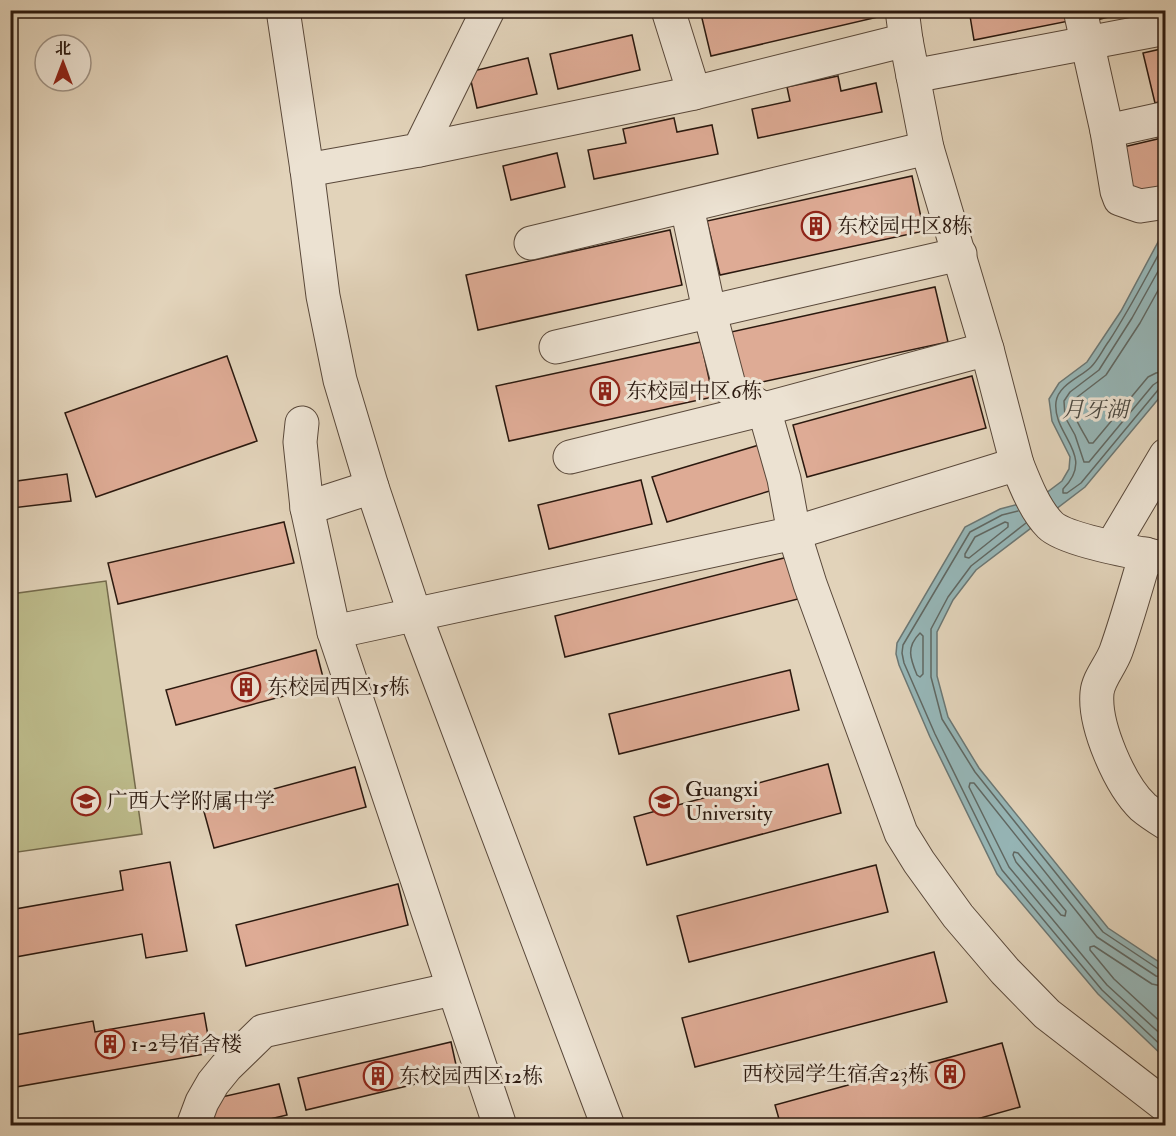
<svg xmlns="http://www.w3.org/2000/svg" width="1176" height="1136" font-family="'IM FELL Double Pica','Noto Serif SC',serif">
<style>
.green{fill:#bcba8a;stroke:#746a4c;stroke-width:1.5}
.water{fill:#96b6b7;stroke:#6b7774;stroke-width:1.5}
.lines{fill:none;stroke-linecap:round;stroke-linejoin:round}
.shore{stroke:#606863;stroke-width:1.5}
.building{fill:#deab95;stroke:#2b190f;stroke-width:1.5}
.minor-casing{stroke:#59483a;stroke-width:35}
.minor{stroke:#ece2d2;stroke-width:33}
.labels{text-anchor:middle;stroke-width:6;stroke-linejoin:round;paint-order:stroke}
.poi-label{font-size:21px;fill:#2b190f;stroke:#ece2d2;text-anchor:start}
.water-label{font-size:22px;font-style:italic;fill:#4b4841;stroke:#ece2d2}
</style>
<rect width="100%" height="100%" fill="#e2d3ba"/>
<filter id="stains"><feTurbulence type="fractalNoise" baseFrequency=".00333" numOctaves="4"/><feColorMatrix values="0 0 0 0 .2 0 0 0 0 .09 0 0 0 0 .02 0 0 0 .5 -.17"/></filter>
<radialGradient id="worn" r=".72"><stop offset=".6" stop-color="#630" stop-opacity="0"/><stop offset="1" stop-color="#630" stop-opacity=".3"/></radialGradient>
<path class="green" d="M106 581 142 834 11 853V594Z"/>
<path class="water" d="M1165 229V391L1085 487 976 570 953 600 937 632V676L948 717 979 768 1108 928 1165 966V1058L1098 994 997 874 930 737 899 665 896 654 897 643 965 527 1000 509 1038 499 1062 481 1069 469 1070 457 1052 421 1049 399 1059 383 1087 362 1121 311Z"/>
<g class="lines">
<g class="shore">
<path d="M1166 241C1147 275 1130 309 1109 341 1103 349 1098 360 1091 367 1081 377 1058 385 1056 402 1052 435 1097 455 1063 489V493H1067L1081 483 1158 390 1166 388"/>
<path d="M1166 257 1132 318 1099 370 1070 392 1064 401 1065 417 1075 435 1084 462H1089L1153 385 1159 381 1166 380"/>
<path d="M1166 276 1140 323 1106 375 1076 398C1067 412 1083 430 1089 443H1093L1148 377 1156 373 1166 371"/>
<path d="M1018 511 1002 515 970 532 903 645 902 653 904 663 935 734 1002 870 1102 990 1166 1050"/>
<path d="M1005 522 1008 523V527L969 558 965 557V554L975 537Z"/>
<path d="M1026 523 971 566 948 597 931 629V677L942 719 975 772 1103 932 1160 970 1166 971"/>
<path d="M920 633 923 636V674L920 677 917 675C910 658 906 647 920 633Z"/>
<path d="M1014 852 1018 853 1066 911 1065 916 1061 915 1016 862 1013 855Z"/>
<path d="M1166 978 1156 976 1097 937 974 783H970L969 787 1009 867 1107 985 1166 1039"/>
<path d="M1166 987 1152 984 1094 946 1090 947V950L1114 979 1166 1027"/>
</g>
</g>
<g class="building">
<path d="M700 10H876L878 17 711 56Z"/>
<path d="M969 10H1067L1069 21 974 40Z"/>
<path d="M1098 10H1138L1100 19Z"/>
<path d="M632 35 640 70 558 89 550 54Z"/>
<path d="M1161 49 1164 62H1166V100L1155 103 1143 53Z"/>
<path d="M528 58 537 94 477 108 469 72Z"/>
<path d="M838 76 841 91 876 83 882 112 758 138 752 109 790 101 787 87Z"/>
<path d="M674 118 677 132 712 125 718 154 594 179 588 150 626 143 623 129Z"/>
<path d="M1166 137V185L1130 193 1119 148Z"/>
<path d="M557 153 565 187 511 200 503 166Z"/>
<path d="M912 176 924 231 720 275 707 221Z"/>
<path d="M670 230 682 285 478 330 466 275Z"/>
<path d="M935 287 948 342 743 386 731 332Z"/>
<path d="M701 342 713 397 509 441 496 386Z"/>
<path d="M227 356 257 441 96 497 65 413Z"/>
<path d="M972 376 986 428 807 477 793 425Z"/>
<path d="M759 445 773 490 667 522 652 477Z"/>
<path d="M67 474 71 501 12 508 10 482Z"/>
<path d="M641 480 652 524 549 549 538 505Z"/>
<path d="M284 522 294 563 118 604 108 563Z"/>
<path d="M788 557 798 599 565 657 555 616Z"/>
<path d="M316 650 325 685 176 725 166 690Z"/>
<path d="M790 670 799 710 619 754 609 714Z"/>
<path d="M828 764 841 813 647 865 634 817Z"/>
<path d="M355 767 366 807 214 848 203 808Z"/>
<path d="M170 862 187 951 146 958 142 934 10 958V910L123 890 120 871Z"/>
<path d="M876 865 888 912 689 962 677 916Z"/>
<path d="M398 884 408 925 246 966 236 925Z"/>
<path d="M934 952 947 1002 695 1067 682 1018Z"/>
<path d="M204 1013 211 1053 10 1088V1036L93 1021 95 1032Z"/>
<path d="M451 1042 458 1074 306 1110 298 1078Z"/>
<path d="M1002 1043 1020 1107 952 1126H781L775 1105Z"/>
<path d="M279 1084 287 1115 241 1126H210L204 1101Z"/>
</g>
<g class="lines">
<g class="minor-casing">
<g id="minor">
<path d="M283 10 307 170 323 296 340 380 372 487 415 615 608 1126"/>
<path d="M668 10 694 93"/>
<path d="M902 10 906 40 927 148 987 349 1017 464"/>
<path d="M1080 10 1107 131 1117 191 1120 199 1140 206 1166 202"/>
<path d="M913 76 1166 28"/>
<path d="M1107 131 1166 118"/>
<path d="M419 150 694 93 906 40"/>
<path d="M307 170 419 150 488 10"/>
<path d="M687 207 709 310 730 389 764 409 784 479 794 533 810 584 901 833 919 862 958 916 1005 971 1047 1014 1166 1106"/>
<path d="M531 243 927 148"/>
<path d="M556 347 960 254"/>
<path d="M302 423 300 442 307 508 334 632 500 1126"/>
<path d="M570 457 764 409 987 349"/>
<path d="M307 508 372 487"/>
<path d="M1112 546 1166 455"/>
<path d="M1146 554C1136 587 1127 620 1116 651 1111 665 1098 679 1097 693 1094 726 1120 785 1143 807 1150 813 1158 818 1166 823"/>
<path d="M334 632 794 533 1017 464C1025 484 1035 510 1050 525 1066 541 1141 553 1166 559"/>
<path d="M193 1126 202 1102 213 1083 226 1067 263 1031 453 989"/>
</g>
</g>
<use href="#minor" class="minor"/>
</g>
<defs>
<g id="building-ring" transform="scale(1.5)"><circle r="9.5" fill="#ece2d2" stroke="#8f2418" stroke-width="1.5"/><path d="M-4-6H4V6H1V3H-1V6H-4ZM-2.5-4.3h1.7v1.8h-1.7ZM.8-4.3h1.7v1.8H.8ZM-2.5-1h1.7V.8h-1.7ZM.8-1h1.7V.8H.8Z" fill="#8f2418"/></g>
<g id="school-ring" transform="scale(1.5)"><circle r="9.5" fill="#ece2d2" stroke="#8f2418" stroke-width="1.5"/><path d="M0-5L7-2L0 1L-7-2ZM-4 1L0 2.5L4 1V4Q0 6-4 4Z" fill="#8f2418"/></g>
<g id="university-ring" transform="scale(1.5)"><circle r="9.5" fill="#ece2d2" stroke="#8f2418" stroke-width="1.5"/><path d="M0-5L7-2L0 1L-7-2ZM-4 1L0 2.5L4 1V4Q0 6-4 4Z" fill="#8f2418"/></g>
</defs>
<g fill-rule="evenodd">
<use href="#building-ring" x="816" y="226"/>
<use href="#building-ring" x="605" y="391"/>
<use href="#building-ring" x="246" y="687"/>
<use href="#school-ring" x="86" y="801"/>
<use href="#university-ring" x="664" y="801"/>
<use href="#building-ring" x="110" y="1044"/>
<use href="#building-ring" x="950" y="1074"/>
<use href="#building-ring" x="378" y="1076"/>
</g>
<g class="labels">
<g class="poi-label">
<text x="837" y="233">东校园中区8栋</text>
<text x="626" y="398">东校园中区6栋</text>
<text x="267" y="694">东校园西区15栋</text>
<text x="685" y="796">Guangxi<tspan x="685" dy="24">University</tspan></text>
<text x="107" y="808">广西大学附属中学</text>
<text x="131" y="1051">1-2号宿舍楼</text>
<text x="929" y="1081" text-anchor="end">西校园学生宿舍23栋</text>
<text x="399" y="1083">东校园西区12栋</text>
</g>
<g class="water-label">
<text x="1095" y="417">月牙湖</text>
</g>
</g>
<rect width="1176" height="1136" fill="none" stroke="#e2d3ba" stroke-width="36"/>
<rect x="12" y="12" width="1152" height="1112" fill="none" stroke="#2b190f" stroke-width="3"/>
<rect x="18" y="18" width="1140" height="1100" fill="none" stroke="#2b190f" stroke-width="1.5"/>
<g transform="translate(63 63)"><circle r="28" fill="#ece2d2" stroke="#9f9284" stroke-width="1.5"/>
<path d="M0-4.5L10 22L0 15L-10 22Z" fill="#8f2418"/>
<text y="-9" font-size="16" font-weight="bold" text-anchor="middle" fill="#2b190f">北</text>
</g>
<rect width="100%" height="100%" filter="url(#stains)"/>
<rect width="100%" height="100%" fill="url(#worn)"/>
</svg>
